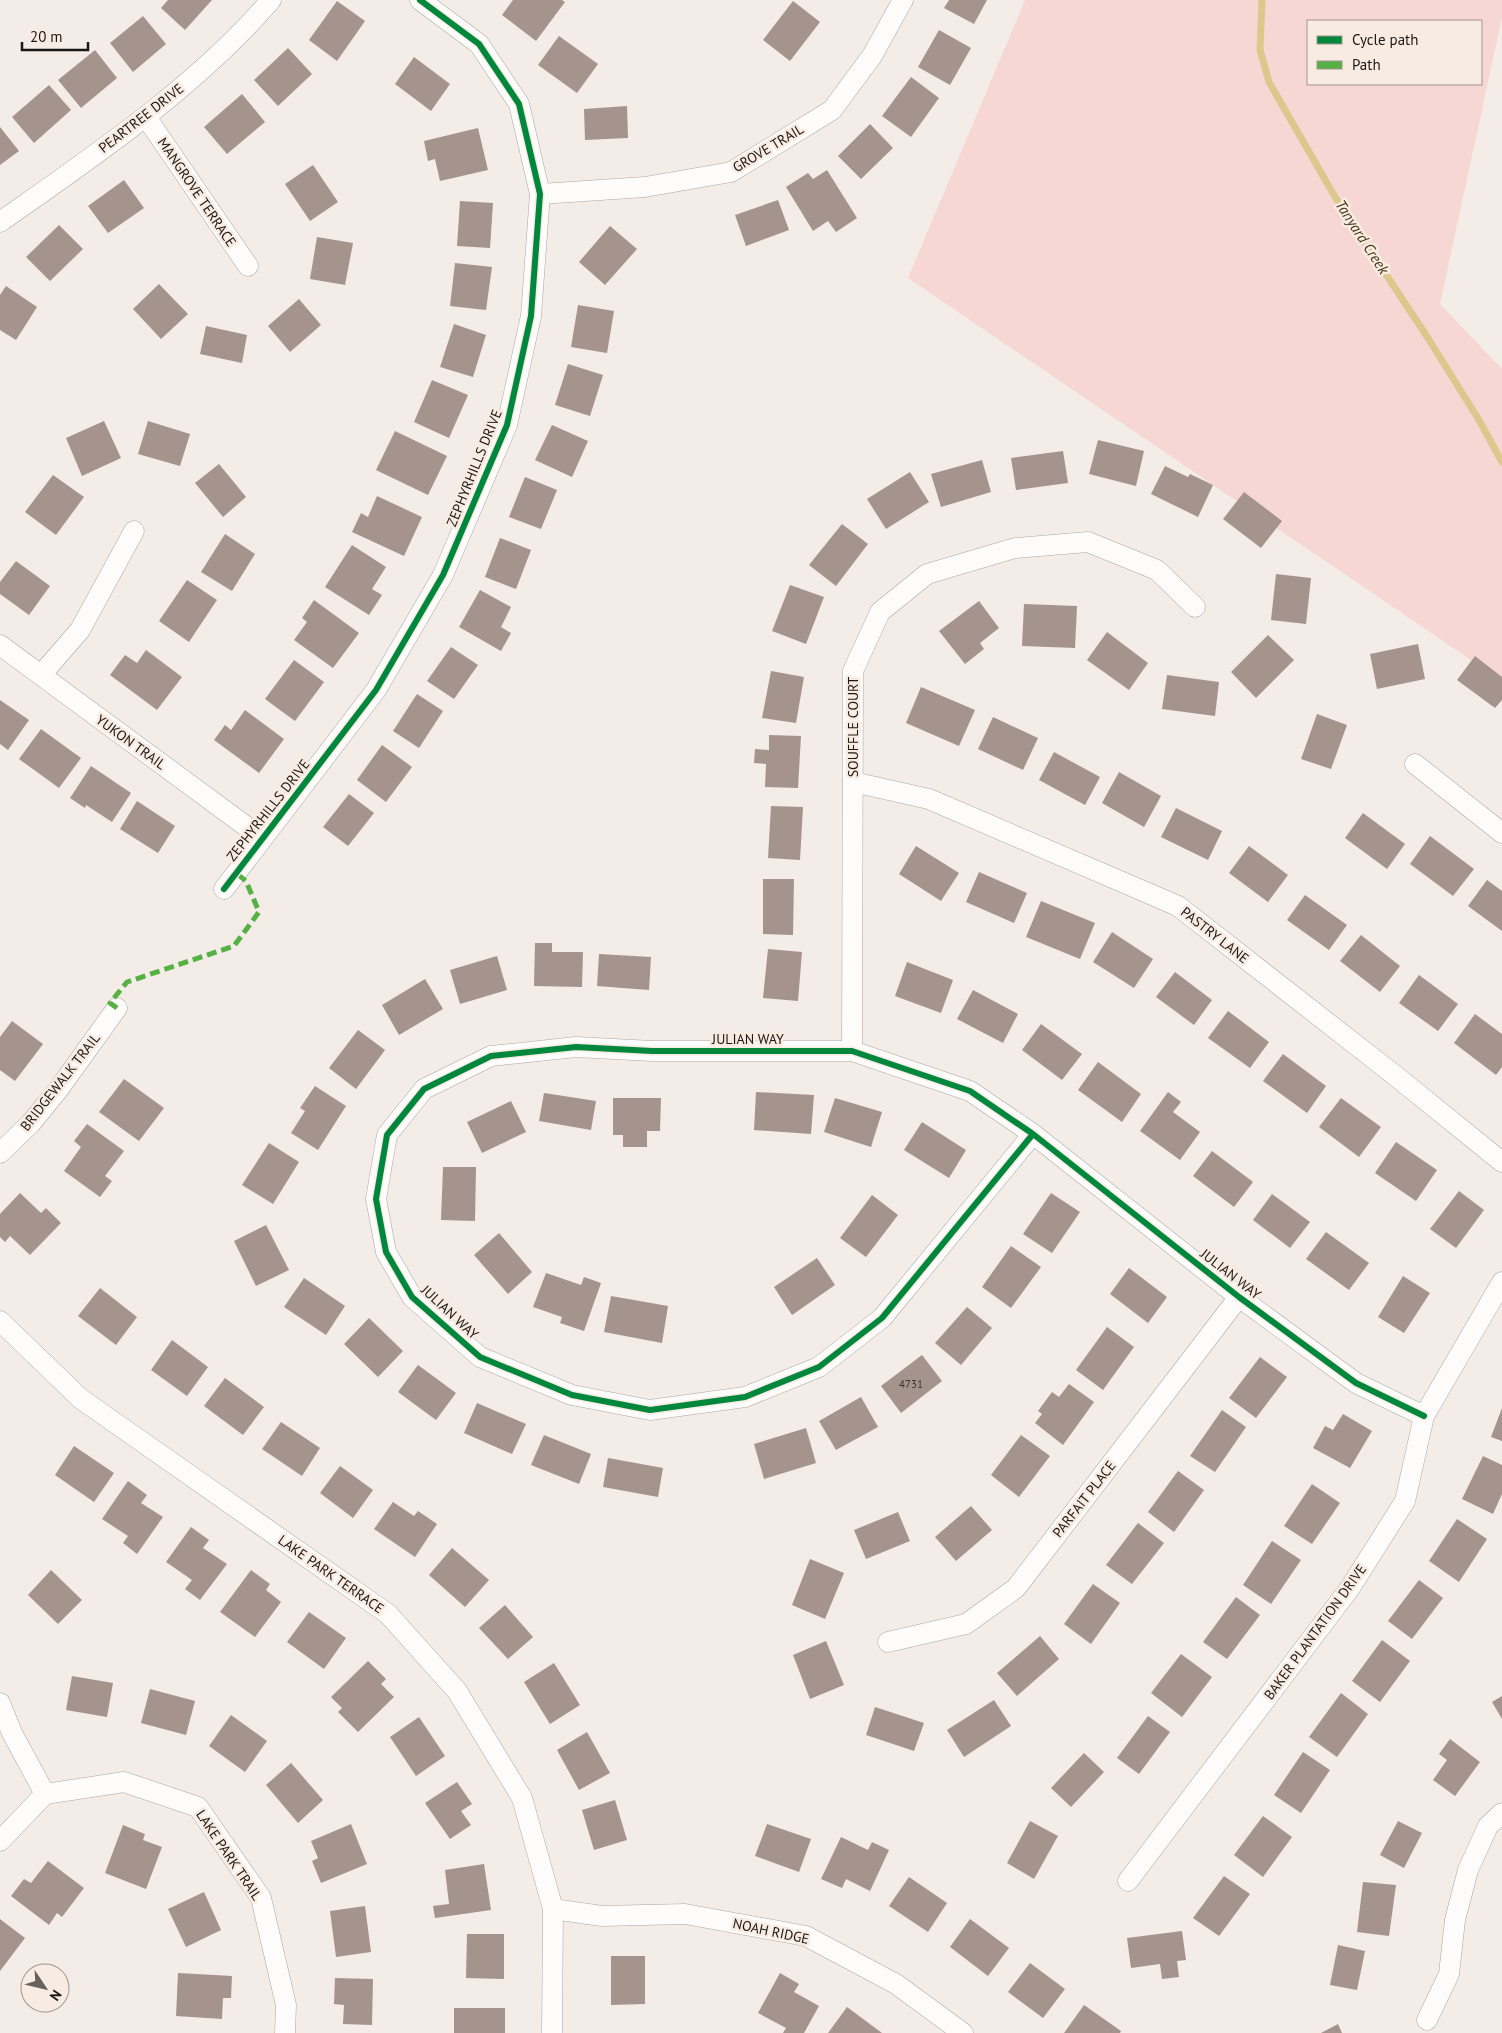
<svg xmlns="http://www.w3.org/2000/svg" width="1502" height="2033" font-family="'PT Sans',sans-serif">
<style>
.green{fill:#f7d7d4;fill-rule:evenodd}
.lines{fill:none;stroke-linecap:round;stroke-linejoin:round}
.stream{stroke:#dcc88d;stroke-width:7}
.building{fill:#a5948d}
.minor-casing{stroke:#aca7a3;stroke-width:21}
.minor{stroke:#fdfcfb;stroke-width:20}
.quiet{stroke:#55b144;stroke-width:5;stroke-dasharray:10 5;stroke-linecap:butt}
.cycleway-casing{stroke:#f8ebe2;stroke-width:9}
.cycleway{stroke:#00873e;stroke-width:6}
.labels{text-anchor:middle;stroke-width:5;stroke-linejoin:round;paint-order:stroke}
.number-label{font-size:11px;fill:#3e3632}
.street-label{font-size:14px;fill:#1b1714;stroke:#f8ebe2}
.water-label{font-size:15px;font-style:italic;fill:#403511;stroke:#f8ebe2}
</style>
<rect width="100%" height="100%" fill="#f3ece7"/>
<path class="green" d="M1025 0H1502V17L1440 304 1502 369V681L908 278ZM1308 21H1481V84H1308Z"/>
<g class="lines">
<path class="stream" d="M1262 0 1260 50 1269 82 1335 197 1426 335 1479 420 1502 462"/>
</g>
<g class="building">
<path d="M168 0H212L185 30 161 8Z"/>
<path d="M513 0H562L565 2 536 41 502 15Z"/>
<path d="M949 0H987L974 24 944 8Z"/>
<path d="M337 1 365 21 337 61 309 40Z"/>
<path d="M793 1 820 22 790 61 763 40Z"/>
<path d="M143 16 166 44 133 72 110 43Z"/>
<path d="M939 30 971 48 950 85 918 67Z"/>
<path d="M559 36 598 64 577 93 538 65Z"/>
<path d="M288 48 312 74 278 106 254 80Z"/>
<path d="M95 50 117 78 81 108 58 80Z"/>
<path d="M414 57 450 84 431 111 395 84Z"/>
<path d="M911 77 939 98 911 137 882 116Z"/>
<path d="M49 85 71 110 34 143 12 117Z"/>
<path d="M242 94 265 122 227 154 204 127Z"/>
<path d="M627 106 628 138 585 140 584 109Z"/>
<path d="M870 124 893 148 861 179 838 156Z"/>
<path d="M0 127 19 151 0 165Z"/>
<path d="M478 128 488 170 440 181 435 159 428 161 424 141Z"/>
<path d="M313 165 338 202 310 221 285 184Z"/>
<path d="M827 170 857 218 836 232 828 221 813 231 786 187 808 173 813 179Z"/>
<path d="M124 180 144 208 108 233 88 206Z"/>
<path d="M778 200 789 230 746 246 735 215Z"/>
<path d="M460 201 493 203 490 248 457 246Z"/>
<path d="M59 225 83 249 50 281 26 257Z"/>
<path d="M610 226 637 249 605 285 579 262Z"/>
<path d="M317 237 353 243 345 285 310 279Z"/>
<path d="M455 263 492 267 486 310 450 306Z"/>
<path d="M159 284 188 314 161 339 133 309Z"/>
<path d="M6 286 37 307 16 340 0 330V295Z"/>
<path d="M299 299 321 325 290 352 268 326Z"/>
<path d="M578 305 614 311 607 353 571 347Z"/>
<path d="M454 324 486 335 473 377 440 367Z"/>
<path d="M206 326 247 335 242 363 200 354Z"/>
<path d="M568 364 603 375 590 416 555 405Z"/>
<path d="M432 380 468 395 449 438 414 422Z"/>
<path d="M104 421 121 458 82 476 66 438Z"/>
<path d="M148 421 190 434 180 466 138 454Z"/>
<path d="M552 425 588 441 572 477 535 460Z"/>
<path d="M395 431 447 456 428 495 376 470Z"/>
<path d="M1098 440 1144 451 1136 486 1089 474Z"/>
<path d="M1063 451 1068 483 1016 490 1011 458Z"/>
<path d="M982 460 991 492 941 507 931 474Z"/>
<path d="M219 464 246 497 223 517 195 483Z"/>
<path d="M1165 466 1188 477 1190 474 1213 485 1198 517 1151 494Z"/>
<path d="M910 472 929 502 886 529 867 499Z"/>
<path d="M53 475 84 497 56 535 25 512Z"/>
<path d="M525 477 557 490 541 529 509 517Z"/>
<path d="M1244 492 1282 521 1261 548 1223 519Z"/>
<path d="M377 496 422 517 404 556 352 532 361 513 368 517Z"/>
<path d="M842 524 868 544 836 586 809 565Z"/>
<path d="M225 534 255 554 232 591 201 572Z"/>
<path d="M500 538 531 550 516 589 485 577Z"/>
<path d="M352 545 386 567 372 589 382 595 369 615 325 587Z"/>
<path d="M16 561 50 586 29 615 0 594V582Z"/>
<path d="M1276 574 1311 578 1306 624 1271 620Z"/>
<path d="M187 580 217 600 189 642 159 621Z"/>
<path d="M790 585 824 597 806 644 772 631Z"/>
<path d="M480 590 511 607 501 627 511 633 501 651 459 627Z"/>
<path d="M314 600 359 633 333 668 294 640 307 622 302 618Z"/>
<path d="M979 601 999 628 980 643 984 649 965 664 939 631Z"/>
<path d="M1024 604 1077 606 1075 648 1022 646Z"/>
<path d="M1107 632 1148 663 1129 690 1087 660Z"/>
<path d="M1268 635 1294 660 1256 698 1231 672Z"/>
<path d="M1418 644 1425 679 1377 689 1370 654Z"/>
<path d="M451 647 478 665 454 699 427 681Z"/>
<path d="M146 650 182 677 157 710 110 675 125 655 137 663Z"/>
<path d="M1475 656 1502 677V700L1495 708 1457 680Z"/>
<path d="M294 660 324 682 295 721 265 699Z"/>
<path d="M771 671 804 677 796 723 762 718Z"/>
<path d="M1167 675 1219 682 1215 716 1162 709Z"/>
<path d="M921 687 975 710 959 746 906 723Z"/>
<path d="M417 694 443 711 419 748 393 731Z"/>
<path d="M0 700 29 720 8 750 0 744Z"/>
<path d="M245 710 284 739 259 773 214 740 225 725 231 730Z"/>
<path d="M1317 714 1347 725 1331 769 1301 759Z"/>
<path d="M993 717 1038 738 1023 770 978 749Z"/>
<path d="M41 729 81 758 59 788 19 759Z"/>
<path d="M769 735 801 736 798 788 765 787 766 764 754 763 755 749 769 750Z"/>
<path d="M382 745 412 767 386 802 357 780Z"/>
<path d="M1054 752 1100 777 1085 805 1039 780Z"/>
<path d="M91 766 131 793 112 822 86 805 85 808 70 798Z"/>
<path d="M1119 772 1161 796 1144 827 1102 803Z"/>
<path d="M349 794 374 813 348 846 323 827Z"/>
<path d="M137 801 175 826 158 853 120 829Z"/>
<path d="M771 806 803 807 800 860 768 858Z"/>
<path d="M1176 808 1222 831 1208 860 1161 837Z"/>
<path d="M1363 813 1405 844 1387 869 1345 838Z"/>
<path d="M1430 836 1474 869 1453 896 1410 864Z"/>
<path d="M916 846 959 873 941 901 899 874Z"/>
<path d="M1249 846 1288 875 1268 902 1229 873Z"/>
<path d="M979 872 1027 893 1014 923 966 902Z"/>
<path d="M763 879H794L793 935 763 934Z"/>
<path d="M1487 880 1502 891V931L1468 906Z"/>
<path d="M1305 895 1347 925 1329 950 1287 920Z"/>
<path d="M1041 901 1095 923 1080 959 1026 937Z"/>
<path d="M1112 932 1153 959 1134 988 1093 962Z"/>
<path d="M1361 935 1400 966 1380 992 1340 961Z"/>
<path d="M535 943H552V952H583L582 987 534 986Z"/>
<path d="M768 949 802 952 798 1001 763 998Z"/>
<path d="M599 954 651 957 649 990 597 986Z"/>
<path d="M497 956 507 990 460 1004 450 970Z"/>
<path d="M907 962 953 980 941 1013 895 996Z"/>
<path d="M1175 972 1212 1000 1194 1025 1156 997Z"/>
<path d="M1419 975 1458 1004 1438 1031 1399 1003Z"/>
<path d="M425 979 443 1009 399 1035 382 1005Z"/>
<path d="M973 990 1018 1014 1003 1043 957 1019Z"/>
<path d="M1228 1011 1269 1042 1250 1068 1208 1038Z"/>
<path d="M1475 1014 1502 1034V1067L1496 1075 1454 1043Z"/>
<path d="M12 1021 43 1044 15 1081 0 1070V1037Z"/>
<path d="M1041 1024 1082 1054 1062 1080 1022 1050Z"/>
<path d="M358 1030 385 1050 356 1089 329 1068Z"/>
<path d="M1283 1054 1326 1086 1307 1113 1263 1081Z"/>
<path d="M1098 1062 1141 1094 1122 1122 1078 1090Z"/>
<path d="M124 1079 164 1108 139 1141 99 1112Z"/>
<path d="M315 1086 346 1106 318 1150 291 1133 305 1111 300 1108Z"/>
<path d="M756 1092 814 1095 811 1134 754 1130Z"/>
<path d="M1168 1092 1181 1102 1173 1112 1200 1132 1180 1160 1140 1131Z"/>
<path d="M544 1093 596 1101 591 1130 539 1121Z"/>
<path d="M613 1098H661L660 1131H647V1147H623V1135H613Z"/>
<path d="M835 1098 882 1112 871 1147 824 1132Z"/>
<path d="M1341 1098 1381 1127 1359 1157 1319 1127Z"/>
<path d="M511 1101 526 1132 482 1153 467 1122Z"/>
<path d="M922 1122 966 1150 949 1178 904 1150Z"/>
<path d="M87 1124 124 1151 105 1176 112 1181 100 1197 64 1171 81 1147 74 1141Z"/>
<path d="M1396 1142 1437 1170 1416 1201 1375 1173Z"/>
<path d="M269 1143 299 1162 273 1204 242 1185Z"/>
<path d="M1212 1151 1253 1182 1234 1207 1193 1176Z"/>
<path d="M443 1167H476L475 1221 441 1220Z"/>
<path d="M1459 1191 1484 1210 1456 1248 1430 1229Z"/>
<path d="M20 1193 41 1213 46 1208 61 1223 30 1255 10 1236 5 1242 0 1237V1214Z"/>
<path d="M1051 1193 1080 1212 1052 1253 1023 1234Z"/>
<path d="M1272 1194 1310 1222 1290 1248 1253 1220Z"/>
<path d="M872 1195 898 1215 866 1257 840 1238Z"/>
<path d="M266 1225 289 1270 256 1286 234 1241Z"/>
<path d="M1326 1232 1369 1263 1349 1290 1306 1259Z"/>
<path d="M499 1233 532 1272 508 1294 474 1255Z"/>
<path d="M1011 1246 1041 1267 1011 1308 982 1287Z"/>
<path d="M817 1258 835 1285 792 1315 774 1287Z"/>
<path d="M1129 1268 1167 1297 1148 1323 1110 1294Z"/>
<path d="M546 1273 581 1285 584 1277 601 1283 584 1331 560 1323 562 1317 533 1307Z"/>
<path d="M1403 1276 1430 1293 1404 1333 1378 1317Z"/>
<path d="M304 1278 345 1306 326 1335 284 1307Z"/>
<path d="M100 1288 137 1317 116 1345 78 1316Z"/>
<path d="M611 1296 668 1306 662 1343 604 1332Z"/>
<path d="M967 1307 992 1328 961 1365 935 1343Z"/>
<path d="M369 1318 403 1351 378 1377 344 1344Z"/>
<path d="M1107 1327 1134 1347 1103 1390 1076 1370Z"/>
<path d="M172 1340 208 1367 187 1396 151 1370Z"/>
<path d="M922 1355 942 1381 901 1413 881 1386Z"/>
<path d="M1260 1357 1287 1377 1256 1418 1229 1398Z"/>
<path d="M418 1365 456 1393 436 1420 398 1392Z"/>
<path d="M225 1378 264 1407 243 1435 204 1406Z"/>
<path d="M1069 1384 1094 1402 1063 1445 1035 1423 1042 1414 1038 1411 1052 1392 1059 1397Z"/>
<path d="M861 1397 878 1427 836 1450 819 1421Z"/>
<path d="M477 1403 526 1424 512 1454 464 1433Z"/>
<path d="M1502 1408V1441L1491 1437Z"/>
<path d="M1222 1410 1246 1427 1215 1472 1190 1456Z"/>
<path d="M1343 1414 1372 1431 1350 1468 1313 1448 1325 1426 1333 1430Z"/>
<path d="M281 1422 320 1448 302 1476 262 1449Z"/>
<path d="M806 1428 816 1463 764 1479 754 1444Z"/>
<path d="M544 1435 591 1454 579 1484 531 1465Z"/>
<path d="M1021 1435 1050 1456 1019 1497 991 1475Z"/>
<path d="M74 1446 114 1473 94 1502 55 1475Z"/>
<path d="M1483 1456 1502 1465V1494L1493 1514 1462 1499Z"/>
<path d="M608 1458 663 1468 658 1497 603 1487Z"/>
<path d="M340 1466 373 1490 353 1518 320 1493Z"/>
<path d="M1178 1471 1204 1490 1174 1532 1148 1512Z"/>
<path d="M128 1481 147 1495 141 1503 163 1517 137 1554 123 1543 128 1536 102 1519Z"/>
<path d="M1312 1484 1340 1503 1312 1544 1284 1526Z"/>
<path d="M393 1502 414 1516 418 1511 437 1524 415 1557 374 1529Z"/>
<path d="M971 1506 992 1530 956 1561 935 1537Z"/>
<path d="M898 1512 910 1541 866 1559 854 1530Z"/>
<path d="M1457 1519 1487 1539 1459 1582 1429 1561Z"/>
<path d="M1138 1523 1164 1543 1132 1584 1106 1565Z"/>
<path d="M191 1527 209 1540 203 1548 227 1564 200 1600 185 1589 192 1580 166 1562Z"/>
<path d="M1272 1541 1301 1560 1271 1604 1243 1585Z"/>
<path d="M452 1548 489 1580 465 1607 429 1575Z"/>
<path d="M810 1559 844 1573 825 1619 792 1605Z"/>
<path d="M51 1570 82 1600 58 1624 28 1595Z"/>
<path d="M251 1570 270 1584 266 1590 281 1602 255 1637 220 1612Z"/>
<path d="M1419 1580 1443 1598 1412 1639 1388 1621Z"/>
<path d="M1093 1584 1120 1603 1091 1644 1064 1624Z"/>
<path d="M1236 1597 1260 1615 1227 1659 1203 1642Z"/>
<path d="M505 1605 533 1637 508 1659 479 1628Z"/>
<path d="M309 1612 346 1638 324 1669 287 1642Z"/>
<path d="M1040 1636 1059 1659 1017 1696 997 1673Z"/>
<path d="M1382 1640 1410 1661 1380 1702 1352 1681Z"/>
<path d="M826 1641 844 1685 810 1699 793 1655Z"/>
<path d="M1181 1654 1212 1677 1182 1717 1151 1693Z"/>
<path d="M368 1661 386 1679 381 1684 394 1697 358 1732 338 1712 342 1708 331 1697Z"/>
<path d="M554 1663 580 1705 550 1724 524 1682Z"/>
<path d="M72 1676 113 1683 107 1717 66 1710Z"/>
<path d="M150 1689 195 1701 186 1735 141 1723Z"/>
<path d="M1341 1693 1368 1714 1337 1757 1309 1737Z"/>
<path d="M1502 1696V1719L1492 1702Z"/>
<path d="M994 1700 1011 1726 964 1757 947 1730Z"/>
<path d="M875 1707 924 1723 914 1751 866 1735Z"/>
<path d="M231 1715 267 1741 245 1772 209 1746Z"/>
<path d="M1148 1716 1170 1732 1139 1774 1117 1758Z"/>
<path d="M419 1717 445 1756 416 1776 390 1737Z"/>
<path d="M587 1732 610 1773 579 1790 557 1750Z"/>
<path d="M1450 1739 1480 1762 1455 1796 1433 1780 1447 1760 1439 1754Z"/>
<path d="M1303 1752 1330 1770 1301 1813 1274 1795Z"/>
<path d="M1084 1753 1104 1772 1071 1807 1051 1788Z"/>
<path d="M291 1763 323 1800 298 1823 266 1785Z"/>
<path d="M457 1782 472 1804 461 1811 471 1825 450 1839 425 1803Z"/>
<path d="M615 1800 627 1840 594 1850 582 1810Z"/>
<path d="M1263 1816 1292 1837 1263 1877 1234 1855Z"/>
<path d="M1030 1821 1058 1836 1034 1879 1007 1863Z"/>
<path d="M1398 1821 1422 1833 1404 1868 1380 1855Z"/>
<path d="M351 1824 367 1864 321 1883 312 1861 318 1858 311 1841Z"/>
<path d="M767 1824 811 1839 799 1872 755 1856Z"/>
<path d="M123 1825 145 1834 143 1840 162 1847 146 1889 105 1873Z"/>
<path d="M841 1837 868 1850 872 1842 889 1850 870 1891 846 1879 842 1888 821 1879Z"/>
<path d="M48 1861 84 1888 62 1917 57 1913 49 1925 11 1896 24 1879 31 1883Z"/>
<path d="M484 1864 491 1910 435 1918 433 1906 449 1904 445 1870Z"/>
<path d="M1224 1876 1250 1894 1219 1936 1193 1918Z"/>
<path d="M909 1877 947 1903 928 1932 889 1906Z"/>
<path d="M1363 1882 1396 1885 1389 1936 1357 1932Z"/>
<path d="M204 1892 221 1930 186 1947 168 1909Z"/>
<path d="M365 1906 371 1952 336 1957 330 1911Z"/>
<path d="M0 1919 25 1938 0 1971Z"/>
<path d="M970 1919 1009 1948 988 1976 950 1947Z"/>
<path d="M1182 1931 1186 1960 1177 1961 1179 1977 1162 1979 1160 1964 1131 1968 1127 1938Z"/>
<path d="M467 1934H504V1979L466 1978Z"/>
<path d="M1338 1945 1365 1951 1357 1990 1330 1985Z"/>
<path d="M611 1956H645V2004L611 2005Z"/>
<path d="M1030 1963 1065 1989 1043 2018 1008 1992Z"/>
<path d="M178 1973 232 1976 231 1998H223L222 2019 176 2016Z"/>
<path d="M780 1973 799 1984 794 1992 819 2006 804 2033H783L786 2028 758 2013Z"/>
<path d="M335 1978 373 1979 372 2025 343 2024 344 2005 334 2004Z"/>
<path d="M1084 2005 1121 2031 1120 2033H1064Z"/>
<path d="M847 2007 882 2033H828Z"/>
<rect x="454" y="2008" width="51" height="25"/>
<path d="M1338 2024 1342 2033H1321Z"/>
</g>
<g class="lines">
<g class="minor-casing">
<g id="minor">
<path d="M146 117 248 266"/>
<path d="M540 194 645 187 731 172 832 110 872 56 903 0"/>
<path d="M0 222C94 156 196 87 271 0"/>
<path d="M0 645 262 838"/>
<path d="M41 675 80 630 134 531"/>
<path d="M1415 764 1502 833"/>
<path d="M853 782 929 799 1178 906 1397 1077 1502 1162"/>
<path d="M224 889 376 690 443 575 507 425 531 316 540 194 519 104 479 44 420 0"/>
<path d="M852 1051 853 671 880 612 927 574 1015 548 1088 542 1157 570 1195 607"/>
<path d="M1033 1134 882 1318 819 1367 745 1397 650 1410 572 1395 480 1357 412 1297 386 1252 376 1199 387 1135 424 1089 491 1056 576 1047 652 1051H852L970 1091 1033 1134 1239 1297 1356 1383 1424 1416"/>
<path d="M0 1153 31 1123 58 1090 117 1008"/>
<path d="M0 1321 81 1399 388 1614 457 1691 522 1798 553 1909 552 2033"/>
<path d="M888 1642 966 1624 1016 1588 1239 1297"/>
<path d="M0 1703 12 1733 45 1794"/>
<path d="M0 1841 45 1794 124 1782 198 1807 261 1898 286 2005 285 2033"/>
<path d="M1128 1881 1350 1588 1405 1501 1424 1416 1502 1282"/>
<path d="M553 1909 602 1916 685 1914 806 1936 896 1984 963 2033"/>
<path d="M1427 2020 1449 1974 1455 1920 1468 1870 1488 1826 1502 1813"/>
</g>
</g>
<use href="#minor" class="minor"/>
<path class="quiet" d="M117 1008 110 1003 127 982 234 946 259 912 246 881 236 873"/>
<g class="cycleway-casing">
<g id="cycleway">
<path d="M224 889 376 690 443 575 507 425 531 316 540 194 519 104 479 44 420 0"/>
<path d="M1033 1134 882 1318 819 1367 745 1397 650 1410 572 1395 480 1357 412 1297 386 1252 376 1199 387 1135 424 1089 491 1056 576 1047 652 1051H852L970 1091 1033 1134 1239 1297 1356 1383 1424 1416"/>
</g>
</g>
<use href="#cycleway" class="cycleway"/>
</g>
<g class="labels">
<g class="number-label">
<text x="911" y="1388">4731</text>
</g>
<g class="street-label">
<text transform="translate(141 118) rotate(-38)" y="5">PEARTREE DRIVE</text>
<text transform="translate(768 148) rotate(-31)" y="5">GROVE TRAIL</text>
<text transform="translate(197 192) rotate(56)" y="5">MANGROVE TERRACE</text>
<text transform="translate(474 468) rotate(-68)" y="5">ZEPHYRHILLS DRIVE</text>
<text transform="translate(853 727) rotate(-90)" y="5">SOUFFLE COURT</text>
<text transform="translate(131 742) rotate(36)" y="5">YUKON TRAIL</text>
<text transform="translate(268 810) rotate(-52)" y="5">ZEPHYRHILLS DRIVE</text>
<text transform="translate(1215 935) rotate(38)" y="5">PASTRY LANE</text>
<text x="748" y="1044">JULIAN WAY</text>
<text transform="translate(60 1082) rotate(-52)" y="5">BRIDGEWALK TRAIL</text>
<text transform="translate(1231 1274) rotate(38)" y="5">JULIAN WAY</text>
<text transform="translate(450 1312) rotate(43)" y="5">JULIAN WAY</text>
<text transform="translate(1084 1499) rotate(-52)" y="5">PARFAIT PLACE</text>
<text transform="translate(331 1574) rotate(35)" y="5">LAKE PARK TERRACE</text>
<text transform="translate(1315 1632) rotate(-54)" y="5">BAKER PLANTATION DRIVE</text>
<text transform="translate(229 1855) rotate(56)" y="5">LAKE PARK TRAIL</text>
<text transform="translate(771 1931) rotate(12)" y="5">NOAH RIDGE</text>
</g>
<g class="water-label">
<text transform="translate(1362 237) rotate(57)" y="5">Tanyard Creek</text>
</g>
</g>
<rect x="1307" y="20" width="175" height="65" fill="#f8ebe2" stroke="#a09690"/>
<rect x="1317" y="36" width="25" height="8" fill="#00873e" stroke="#a09690"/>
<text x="1352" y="45" font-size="15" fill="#1b1714">Cycle path</text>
<rect x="1317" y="61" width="25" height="8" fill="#55b144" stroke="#a09690"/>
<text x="1352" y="70" font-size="15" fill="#1b1714">Path</text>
<g transform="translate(45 1988) rotate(125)"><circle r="24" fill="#f8ebe2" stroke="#a09690"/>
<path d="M0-4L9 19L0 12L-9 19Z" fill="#67625e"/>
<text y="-8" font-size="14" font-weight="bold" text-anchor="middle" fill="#1b1714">N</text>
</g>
<path d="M22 42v8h66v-8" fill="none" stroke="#1b1714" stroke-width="2.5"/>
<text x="30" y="42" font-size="15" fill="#1b1714" stroke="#f8ebe2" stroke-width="4" paint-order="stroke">20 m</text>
</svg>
